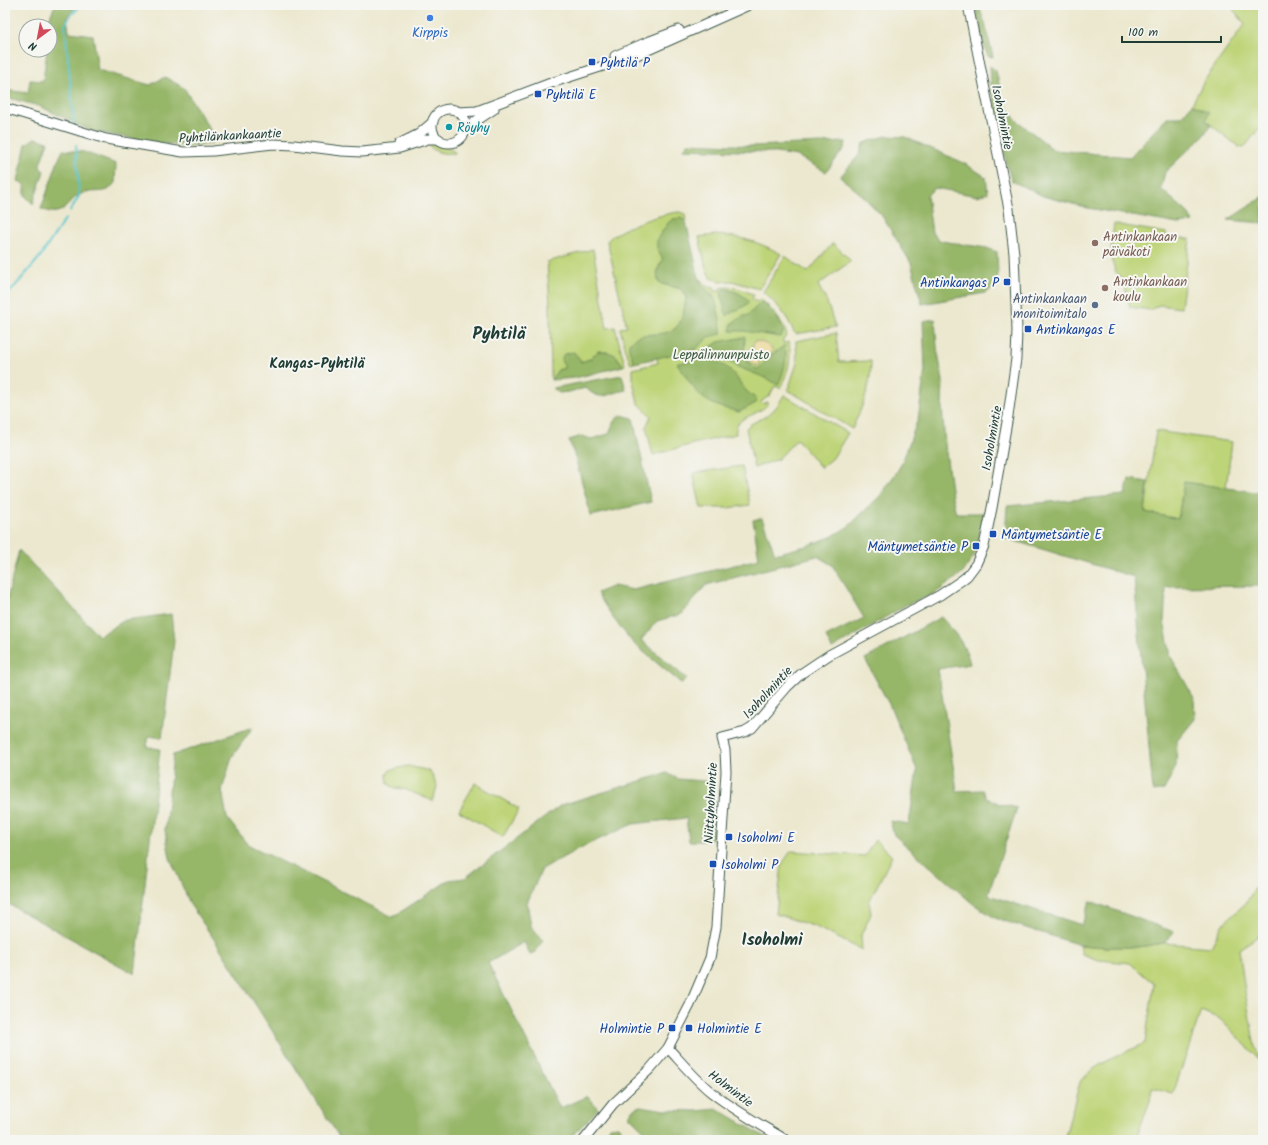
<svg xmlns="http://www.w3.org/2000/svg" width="1268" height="1145" font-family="Kalam,sans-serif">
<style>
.green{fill:#bed478;stroke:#6e8856}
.forest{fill:#96b668;stroke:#5a7a4e}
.sand{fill:#eeda9e;stroke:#868c69}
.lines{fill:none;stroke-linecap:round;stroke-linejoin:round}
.stream{stroke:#59c6cf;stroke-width:2}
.secondary-casing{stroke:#3e574b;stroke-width:11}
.secondary{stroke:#fff;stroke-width:9}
.shop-dot{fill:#3f7fe0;stroke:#f6f6f2;stroke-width:1.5}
.transit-dot{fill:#1a4fb4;stroke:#f6f6f2;stroke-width:1.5}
.culture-dot{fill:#0f9aa8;stroke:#f6f6f2;stroke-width:1.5}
.education-dot{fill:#8d6e63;stroke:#f6f6f2;stroke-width:1.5}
.service-dot{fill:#5c6f8a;stroke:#f6f6f2;stroke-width:1.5}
.labels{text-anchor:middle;stroke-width:4;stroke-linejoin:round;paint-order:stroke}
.shop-label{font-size:13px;fill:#366cbe;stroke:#f6f6f2}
.transit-label{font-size:13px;fill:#164399;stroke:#f6f6f2;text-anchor:start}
.street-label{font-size:13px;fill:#1f3d34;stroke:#f6f6f2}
.culture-label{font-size:13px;fill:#0d838f;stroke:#f6f6f2;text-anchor:start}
.education-label{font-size:13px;fill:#785e54;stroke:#f6f6f2;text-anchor:start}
.service-label{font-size:13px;fill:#4e5e75;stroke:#f6f6f2;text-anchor:end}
.park-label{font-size:13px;fill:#3f5b42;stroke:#f6f6f2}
.neighbourhood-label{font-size:14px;font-weight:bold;fill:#1f3d34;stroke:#f6f6f2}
.district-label{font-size:17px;font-weight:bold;fill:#1f3d34;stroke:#f6f6f2}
</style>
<rect width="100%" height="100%" fill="#f6f6f2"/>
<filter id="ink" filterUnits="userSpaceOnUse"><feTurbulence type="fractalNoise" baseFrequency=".025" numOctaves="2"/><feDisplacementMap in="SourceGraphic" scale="8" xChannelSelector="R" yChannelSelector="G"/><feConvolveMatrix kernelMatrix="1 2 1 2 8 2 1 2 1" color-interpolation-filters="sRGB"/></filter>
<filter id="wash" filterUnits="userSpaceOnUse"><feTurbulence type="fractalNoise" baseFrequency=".012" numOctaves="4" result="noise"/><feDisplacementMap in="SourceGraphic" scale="16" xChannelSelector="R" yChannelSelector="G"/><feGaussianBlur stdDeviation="0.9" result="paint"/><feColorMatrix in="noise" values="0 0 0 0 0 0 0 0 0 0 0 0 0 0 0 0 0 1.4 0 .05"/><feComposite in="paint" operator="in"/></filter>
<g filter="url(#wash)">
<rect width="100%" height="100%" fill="#ece8cf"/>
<g class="green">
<path d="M1235 5H1263V123L1244 148 1239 147 1206 121 1192 104 1204 81 1245 24 1233 9Z"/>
<path d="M427 143C438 143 447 146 456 153 444 154 435 154 427 143Z"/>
<path d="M679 212 685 214 686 222 681 218 657 248 663 260C657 268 656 274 659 283L681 289 686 297V300L708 292 702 287 698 276 705 285 710 288 714 287 715 291H720V288C732 285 744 290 754 295L752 299 757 302 760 299 769 307 765 304 779 322 775 314 784 326 787 336 785 338 783 339V343L789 342C792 359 788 373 780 388L775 386 770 395 761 402 763 404 767 402 769 403C766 406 763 409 759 411 749 418 734 418 736 434L693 444 653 455 646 427 651 416 638 403 633 381V369L658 363 657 359 660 337 629 348 634 363 631 364 626 351 620 328 627 327 607 241C620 227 660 214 679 212Z"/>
<path d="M1114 224 1166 233 1165 242 1166 236 1190 239 1181 308 1159 305 1150 310 1130 307 1123 280 1115 271 1113 263 1111 248Z"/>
<path d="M715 235C740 236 759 242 781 254L759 289 732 281 720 282 710 277 706 269 699 237Z"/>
<path d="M833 243 851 261 818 285 827 302 834 323 836 327 796 334 794 332C786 314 778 305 763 292L785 256 808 272Z"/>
<path d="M593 249 607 328 615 327 625 365 623 366 616 355 598 351 590 359 558 370 551 380 550 304 547 262Z"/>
<path d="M836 333 839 362 871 361C871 388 863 405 852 429L788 390 797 363 796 341Z"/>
<path d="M784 395 848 433 833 458 821 468 797 439 778 459 754 468 746 428C752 422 760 420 768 415 775 410 780 402 784 395Z"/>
<path d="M1156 431 1232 442 1226 488 1184 482 1178 519 1145 512Z"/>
<path d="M742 466 750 505 728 508H701L693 473Z"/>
<path d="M408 766 430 771 437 786 433 801 404 789 395 788 388 784 387 775 390 770Z"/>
<path d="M475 783 519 809 503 837 459 811Z"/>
<path d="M875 840 892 856 869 902 871 914 861 935 862 950 816 927 776 914 782 864 791 851 865 856Z"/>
<path d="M1263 870V933L1239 949 1245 991 1255 1047 1260 1058 1259 1059 1220 1019 1201 1011 1173 1094 1152 1088 1150 1101 1135 1140H1064L1080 1082C1091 1065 1127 1052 1145 1043L1154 984 1130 963 1099 960 1082 954 1080 945 1106 947H1138L1164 943 1211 947 1222 925 1246 903 1259 881Z"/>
</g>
<g class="forest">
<path d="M55 5H77L67 17 69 32 93 35 98 70 150 85 165 77 184 88 217 141 208 144 191 146 164 144 92 131 39 106 5 97V90L28 93 30 80 43 81 47 50H50V26H46Z"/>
<path d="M975 5H978L985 23 993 57 988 56 984 46Z"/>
<path d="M990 66 996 71 1003 101 1015 119 1054 150 1130 157 1167 117H1181L1192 104 1209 112 1206 121 1211 125 1203 136 1165 172 1161 189 1187 212 1193 222 1178 224 1088 208 1043 196 1012 181 1007 167 991 85Z"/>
<path d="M887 136 905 137 964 163 986 177 988 193 977 196 935 188 927 195 932 233 941 241 987 248 997 252 998 275 995 287 985 293 922 304 911 263 882 216 861 194 840 177 859 155 863 144 872 140Z"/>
<path d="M35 138 48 142 40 164 41 169 44 171 33 204 25 196V185L18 181 26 144Z"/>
<path d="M846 142 844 149 826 172 797 156 769 152 684 149 688 143 753 146Z"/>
<path d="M63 150 84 152 116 164 115 183C113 185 110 189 108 190 99 193 88 190 79 195 71 199 68 208 60 211 53 214 47 211 41 209L58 161Z"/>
<path d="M1263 196V223L1228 220 1263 197Z"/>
<path d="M681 218 686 222 700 282C703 288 709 291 713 296 717 302 722 327 721 334L709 337 696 349 693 350 634 363 629 348V343C631 342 634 339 636 337 651 331 671 339 680 322 684 315 685 305 686 297L681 289 659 283C656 274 657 268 663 260L657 248V239L668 223 673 219Z"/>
<path d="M724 289C733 290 744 294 749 302 743 309 734 310 727 316L724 307 721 292Z"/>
<path d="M761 302C771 307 784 323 783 334L780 337 744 331H730L732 323 742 317 748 315Z"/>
<path d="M935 319 937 347 943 381 942 407 945 444 952 497 956 513H985L974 556 963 573 934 594 906 605 832 649 826 637 864 618 832 565 817 556 706 585 682 614 657 621 641 640 687 679 681 683 633 643 613 618 597 593 614 586 633 590 759 559 753 520 762 518 775 554 806 546 831 537 849 526 881 495 896 473 902 463 918 419 925 370 923 321Z"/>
<path d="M745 337 744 358 754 368 758 369 773 354 785 345C788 359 784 372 778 385L768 379 738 367 708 352 707 350 718 342Z"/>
<path d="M598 351C612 352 615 353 623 366L575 378 551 380 558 370 565 368 561 360 564 354 574 352 581 362 590 359Z"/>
<path d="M696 358C708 359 722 362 731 371 742 383 742 390 757 399L756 403 739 412C729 409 720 408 711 403 695 395 687 377 677 363L688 362Z"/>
<path d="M622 375 626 390C608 393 601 403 586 388L568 392 559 393 553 388Z"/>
<path d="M621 415 633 418 651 502 591 516 576 460 569 440 582 436 591 439 609 434 614 421Z"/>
<path d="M1129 479 1148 482 1145 512 1178 519 1184 482 1263 493V586L1166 587 1164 621 1171 657 1194 698 1195 719 1177 741 1176 766 1164 790 1153 792 1134 577 1005 538 1007 506 1125 495Z"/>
<path d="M19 550 99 636 125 620 171 614 174 641 162 738 149 736 147 747 160 749 135 974 5 902V607Z"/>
<path d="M941 617C953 631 966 644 970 664L938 669 957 791 983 790 986 798 1000 804 1017 808 988 895 1082 925 1090 901 1174 932 1164 943 1138 947H1106L1080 945 995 918 972 903 894 835 890 821 909 824 917 770 890 706 865 659Z"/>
<path d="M253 727 232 757 222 790 227 818 247 844 393 917 449 880 465 878 561 805 667 773 678 779 715 782 713 839 709 841H689L686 818 633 824 580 848 542 869 527 903 531 926 543 940 535 952 530 954 524 942 488 963 560 1108 588 1096 598 1109 570 1138V1140H341L218 945 191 906 170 858 165 830 173 755Z"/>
<path d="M641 1106 665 1110 696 1111 718 1109 770 1140H653L629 1116 632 1110Z"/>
<path d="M618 1126 632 1140H597L610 1127Z"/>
</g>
<path class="sand" d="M755 341C762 342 769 344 773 351L770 356 765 354 759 362 760 364 756 366 748 360V352L753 348V344Z"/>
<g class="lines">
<g class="stream">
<path d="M74 124 65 25 71 15 81 5"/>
<path d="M70 211 79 196 76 145"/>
<path d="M5 298 40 257 65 219"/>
</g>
</g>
</g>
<g filter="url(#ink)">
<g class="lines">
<g class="secondary-casing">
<g id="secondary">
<path d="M615 56 645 43 679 30"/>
<path d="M5 108 106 139 183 152 213 151 273 144 294 145 342 151 362 152 400 148 428 139H439"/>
<circle cx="449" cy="126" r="17"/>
<path d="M458 112 477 111 551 83 637 55 749 5"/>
<path d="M465 132 476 121 494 109"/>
<path d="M399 144 419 134 433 122"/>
<path d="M668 1048C682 1063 695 1079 711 1092 734 1110 761 1125 786 1140"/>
<path d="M584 1140 613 1104 650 1069 668 1048 690 1005 710 958 716 927 726 772 725 750 722 738 745 732 752 728 787 687 802 673 829 655 940 595 962 580 967 576 976 564 984 546 992 508 1008 416 1016 359 1017 330 1014 254 1009 209 968 5"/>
</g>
</g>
<use href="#secondary" class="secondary"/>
</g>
</g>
<circle class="shop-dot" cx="430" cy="18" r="4"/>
<g class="transit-dot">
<rect x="588" y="58" width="8" height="8" rx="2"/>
<rect x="534" y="90" width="8" height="8" rx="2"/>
<rect x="1003" y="278" width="8" height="8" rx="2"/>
<rect x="1024" y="325" width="8" height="8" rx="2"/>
<rect x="989" y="530" width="8" height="8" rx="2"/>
<rect x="972" y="542" width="8" height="8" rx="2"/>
<rect x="725" y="833" width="8" height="8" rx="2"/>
<rect x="709" y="860" width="8" height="8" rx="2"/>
<rect x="668" y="1024" width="8" height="8" rx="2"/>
<rect x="685" y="1024" width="8" height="8" rx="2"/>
</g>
<circle class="culture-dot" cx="449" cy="127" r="4"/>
<g class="education-dot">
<circle cx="1095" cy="243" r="4"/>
<circle cx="1105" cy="288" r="4"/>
</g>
<circle class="service-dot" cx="1095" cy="305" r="4"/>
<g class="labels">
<g class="shop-label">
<text x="430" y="37">Kirppis</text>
</g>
<g class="transit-label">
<text x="600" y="67">Pyhtilä P</text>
<text x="546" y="99">Pyhtilä E</text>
<text x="999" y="287" text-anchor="end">Antinkangas P</text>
<text x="1036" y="334">Antinkangas E</text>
<text x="1001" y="539">Mäntymetsäntie E</text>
<text x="968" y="551" text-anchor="end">Mäntymetsäntie P</text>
<text x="737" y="842">Isoholmi E</text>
<text x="721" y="869">Isoholmi P</text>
<text x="664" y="1033" text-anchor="end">Holmintie P</text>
<text x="697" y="1033">Holmintie E</text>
</g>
<g class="street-label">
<text transform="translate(1003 117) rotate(79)" y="5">Isoholmintie</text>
<text transform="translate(230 135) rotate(-3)" y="5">Pyhtilänkankaantie</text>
<text transform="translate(991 438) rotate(-80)" y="5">Isoholmintie</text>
<text transform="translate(767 692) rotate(-47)" y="5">Isoholmintie</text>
<text transform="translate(710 803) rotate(-87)" y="5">Niittyholmintie</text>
<text transform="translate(731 1088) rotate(37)" y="5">Holmintie</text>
</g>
<g class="culture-label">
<text x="457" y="132">Röyhy</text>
</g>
<g class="education-label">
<text x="1103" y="241">Antinkankaan<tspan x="1103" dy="15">päiväkoti</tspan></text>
<text x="1113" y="286">Antinkankaan<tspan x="1113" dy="15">koulu</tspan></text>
</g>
<g class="service-label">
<text x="1087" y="303">Antinkankaan<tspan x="1087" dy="15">monitoimitalo</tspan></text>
</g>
<g class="park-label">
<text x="721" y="359">Leppälinnunpuisto</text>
</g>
<g class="neighbourhood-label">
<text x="317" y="368">Kangas-Pyhtilä</text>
</g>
<g class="district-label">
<text x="499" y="339">Pyhtilä</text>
<text x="772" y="945">Isoholmi</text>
</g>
</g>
<rect width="1268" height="1145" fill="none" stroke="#f6f6f2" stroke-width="20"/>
<g transform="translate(38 38) rotate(212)"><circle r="19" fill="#f6f6f2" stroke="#a0aca6"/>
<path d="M0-3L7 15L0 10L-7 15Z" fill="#d1495b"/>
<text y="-6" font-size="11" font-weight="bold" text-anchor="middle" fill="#1f3d34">N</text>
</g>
<path d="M1122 36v6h99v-6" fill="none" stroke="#1f3d34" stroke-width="2"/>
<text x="1128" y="36" font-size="12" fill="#1f3d34" stroke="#f6f6f2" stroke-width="3" paint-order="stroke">100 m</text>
</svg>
